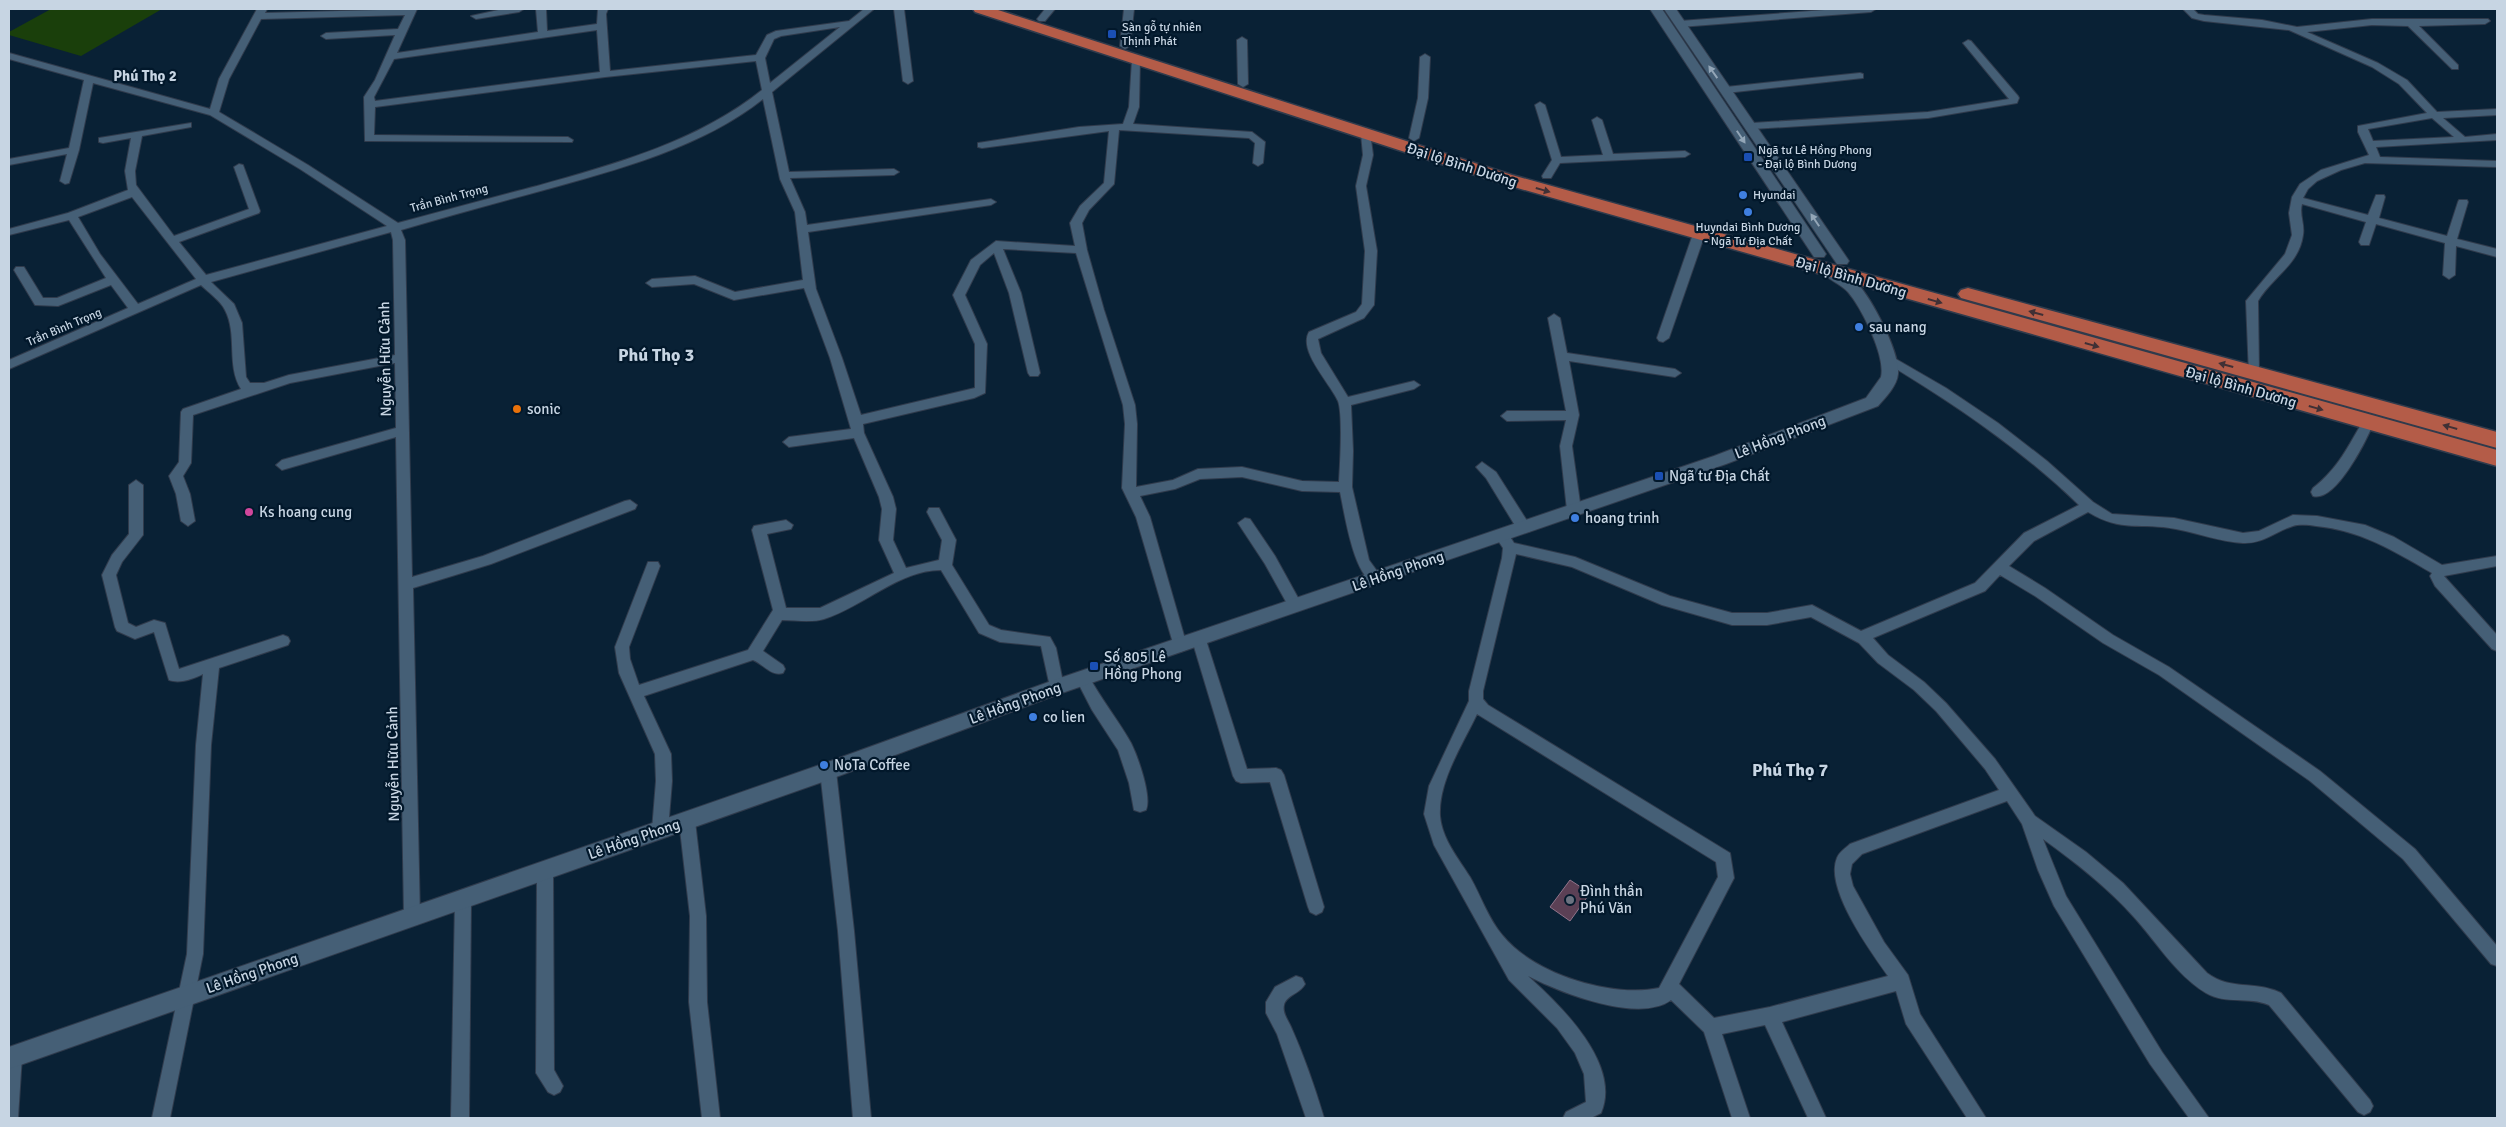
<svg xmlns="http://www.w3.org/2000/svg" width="2506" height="1127" font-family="Signika,sans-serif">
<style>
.green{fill:#1a3f0b}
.building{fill:#5b4055;stroke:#91748a}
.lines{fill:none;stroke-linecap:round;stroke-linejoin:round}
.minor-casing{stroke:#303b4c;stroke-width:2}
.tertiary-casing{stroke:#303b4c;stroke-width:2}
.trunk-casing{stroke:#303b4c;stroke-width:3}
.minor{fill:#455f76;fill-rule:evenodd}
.tertiary{fill:#455f76;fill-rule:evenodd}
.trunk{fill:#b45c48;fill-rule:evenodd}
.oneway{fill:#93a6b7}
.oneway2{fill:#403035}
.transit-dot{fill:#1a4fb4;stroke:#02182b;stroke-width:2}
.shop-dot{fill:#3f7fe0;stroke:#02182b;stroke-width:2}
.food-dot{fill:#e8710a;stroke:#02182b;stroke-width:2}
.hotel-dot{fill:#d1479c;stroke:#02182b;stroke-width:2}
.worship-dot{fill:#6b7280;stroke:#02182b;stroke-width:2}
.labels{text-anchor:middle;stroke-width:4.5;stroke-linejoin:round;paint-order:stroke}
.far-poi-label{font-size:12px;fill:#c7d5e3;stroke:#02182b;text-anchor:start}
.far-street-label{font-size:12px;fill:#c7d5e3;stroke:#02182b}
.far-quarter-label{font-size:15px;font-weight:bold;fill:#c7d5e3;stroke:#02182b}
.street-label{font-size:15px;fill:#c7d5e3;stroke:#02182b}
.poi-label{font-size:15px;fill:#c7d5e3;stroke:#02182b;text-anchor:start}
.quarter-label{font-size:18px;font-weight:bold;fill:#c7d5e3;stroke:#02182b}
</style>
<rect width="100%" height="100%" fill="#092135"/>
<path class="green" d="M51 9H162L81 56 9 35V32Z"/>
<path class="building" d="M1570 880 1590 893 1570 921 1550 907Z"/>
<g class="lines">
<g class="minor-casing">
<g id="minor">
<path d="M257 9H267L265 13 417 9 397 53 538 32 536 9H546L547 31 597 24 598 9H608L606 14 610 71 756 55 767 35 776 31 849 21 864 9H874L772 92 789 172 894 169 899 172 894 175 790 178 805 212 807 225 991 199 996 202 991 205 808 232 816 289 842 358 861 415 975 388V344L953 295 971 260 996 241 1075 246 1070 223 1080 206 1104 183 1109 131 982 148 978 147V143L1079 127 1123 124 1129 107 1132 60 1140 58 1139 107 1133 124 1252 132 1265 142 1263 163 1258 166 1253 163 1255 143 1249 138 1119 130 1114 184 1089 210 1082 223 1087 250 1104 310 1135 405 1137 424 1136 487 1173 480 1198 469 1242 467 1302 481 1339 482C1340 466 1343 414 1338 401 1330 383 1298 351 1309 332L1356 312 1362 304 1365 251 1356 186 1363 155 1361 134 1362 132H1370L1373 155 1366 186 1377 251 1374 305 1364 318 1318 339 1321 353 1348 397 1414 381 1420 385 1414 389 1351 405 1353 451 1352 487 1369 560 1382 578 1380 582C1355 590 1344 509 1340 492L1302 491 1242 477 1200 479 1175 489 1140 496 1150 517 1187 646 1185 650 1180 652 1175 650 1136 517 1122 488 1125 424 1123 405 1076 253 1003 249 1021 293 1040 373 1038 376H1030L1028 373 1009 293 994 253 980 265 965 295 987 344 985 393 974 398 863 424 864 433 893 497 896 509 893 540 906 568 939 560 942 540 927 512 929 508H939L956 540 952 565 989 625 1001 630 1050 637 1056 648 1064 687 1062 691 1057 693 1052 691 1050 687 1041 646 1000 642 979 633 941 570C899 570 863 607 824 619 812 623 795 620 782 620L763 651 783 665 785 669 783 673C772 677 763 664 753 660L644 696 671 754 672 781 668 830 666 835 660 837 654 835 652 830 656 781 655 754 619 673 615 647 648 562H658L660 566 629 647 630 659 639 685 748 650 773 610 752 530 754 526 786 520 793 525 791 529 767 534 786 608H820L894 573 879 540 882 509 879 497 854 438 789 447 783 442 789 437 851 429 830 358 804 288 734 300 694 284 652 287 646 283 652 279 695 276 735 292 803 280 795 212 780 179 763 99C703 147 617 170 544 190 496 203 449 216 401 230L405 240 412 577 483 556 625 501 630 500 637 505 635 509 491 564 413 588 420 918 418 924 412 926 406 924 404 918 396 437 282 470 276 465 282 460 396 428 395 363 290 383 193 415 191 463 183 476 190 494 195 521 188 526 181 521 176 494 169 476 179 462 181 412 183 409 241 389C226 365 238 335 225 310 221 301 209 293 201 285L9 369V360L128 308 111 285 58 306 35 305 14 270 16 267H24L43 298H57L106 278 69 220 9 235V229L68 213 128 190 125 171 131 138 103 143 99 142V138L191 123V127L142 136 135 171 136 185 174 236 249 209 234 167 239 164 243 165 260 211 259 213 179 242 206 275 387 226 300 169 210 115 93 83 79 150 69 183 65 184 60 181 67 154 9 165V159L69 148 84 80 9 59V53L210 109 219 79ZM405 15 398 29 326 33 321 36 326 39 395 35 375 80 364 97 365 141 572 142 573 140 568 137 374 135 375 107 605 77 756 61 762 90C697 142 615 164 537 186 490 198 444 211 398 223L308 165 219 112 229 79 261 19ZM840 27 770 83 765 58 774 39 781 36ZM597 30 600 72 375 101 374 97 394 59ZM132 197 196 279 138 304 100 254 78 217ZM391 232 393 240 395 355 289 375 264 383H250L246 377 242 323 234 304 211 282Z"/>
<path d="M503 9H524L519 12 476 19 471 16Z"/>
<path d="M894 9H904L913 81 908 84 903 81Z"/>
<path d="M1045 9H1055L1045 21H1039L1037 19Z"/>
<path d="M1124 9H1134L1130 46 1125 49 1120 46Z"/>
<path d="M1838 9H1876L1871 12 1680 27 1675 24 1680 21Z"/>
<path d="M2183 9H2193L2198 14 2204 15 2262 20 2297 27 2372 19H2488L2490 21 2485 24 2419 26 2458 65V69H2452L2408 26 2372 25 2307 32 2378 63 2407 80 2437 112 2497 109V115L2443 118 2465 137 2497 134V140L2376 147 2380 157 2497 161V167L2365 163 2341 170 2317 181 2308 189 2303 198 2368 215 2376 195H2384L2385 197 2379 218 2447 236 2458 202 2459 200H2467L2468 202 2457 239 2497 249V257L2456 246 2455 275 2449 279 2443 275 2445 243 2376 224 2369 245H2361L2359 242 2366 222 2302 204C2299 215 2305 224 2303 235 2299 265 2272 277 2258 301L2259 372 2253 376 2249 375 2246 301 2285 254 2292 235 2289 213 2292 197 2300 184 2321 170 2369 155 2358 132V126L2427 113 2399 84 2372 67 2289 30 2204 21 2192 18ZM2432 118 2454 137 2373 141 2368 129Z"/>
<path d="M1242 37 1247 40 1248 84 1243 87 1238 84 1237 40Z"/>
<path d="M1968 40 1971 41 2018 96 2019 98 2017 103 1928 118 1752 129 1747 126 1752 123 1928 112 2009 99 1963 43Z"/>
<path d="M1425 54 1430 57 1428 98 1419 138 1414 141 1409 138 1418 98 1420 57Z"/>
<path d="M1860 73 1863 74V78L1726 93 1721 90 1726 87Z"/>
<path d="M1540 102 1545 105 1561 157 1603 155 1592 120 1597 117 1602 120 1613 154 1685 151 1690 154 1685 157 1560 163 1551 178H1543L1542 176 1552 160 1535 105Z"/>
<path d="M1699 230 1705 234 1669 338 1663 342 1659 341 1657 338 1693 234Z"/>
<path d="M1554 314 1560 318 1567 353 1675 369 1681 373 1675 377 1569 361 1579 415 1572 446 1581 510 1574 515 1567 510 1560 446 1566 420 1507 421 1501 416 1507 411H1566L1548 318Z"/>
<path d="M1889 355 1946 388 1998 423 2047 461 2093 502 2112 514 2174 518 2243 533 2259 531 2293 515 2317 516 2365 525 2394 537 2442 565 2497 556V566L2444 576 2497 635V651L2492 649 2435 586 2430 576 2432 573C2394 551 2360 530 2316 526 2310 525 2299 524 2293 526 2276 531 2263 544 2243 543 2221 542 2198 533 2176 529 2141 522 2122 533 2088 512L2034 541 2009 566 2045 588 2113 635 2169 667 2320 771 2415 849 2497 946V966L2491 964 2403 859 2310 781 2159 675 2103 643 2035 596 2000 575 1985 591 1873 638 1888 655 1924 682 1946 703 1995 759 2035 816 2086 852 2123 883 2207 973C2231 991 2254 980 2281 993L2370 1100 2373 1106 2370 1112 2364 1115 2358 1112 2269 1005C2249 996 2226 1005 2206 993 2176 975 2156 941 2133 916 2107 887 2075 862 2043 839L2066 896 2162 1052 2209 1118H2189L2150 1064 2054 906 2038 870 2022 824 2007 801 1862 854 1852 864 1850 874 1853 886 1884 942 1908 975 1920 1014 1986 1118H1967L1906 1024 1896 991 1782 1022 1826 1118H1808L1765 1025 1722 1034 1750 1118H1732L1704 1032 1671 1000C1639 1024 1559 992 1528 976 1560 1005 1622 1064 1601 1113L1591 1118H1563L1566 1112 1586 1102 1584 1074 1575 1053 1557 1028 1509 980 1434 845 1424 814 1429 786 1469 701V691L1502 558 1503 548 1495 536 1497 532H1507L1514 543 1575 557 1670 596 1732 613H1767L1812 605 1861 631 1975 583 2024 533 2079 505C2020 448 1954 404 1885 362L1883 359ZM1516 554 1572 567 1662 605 1732 625H1767L1811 617 1859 643 1878 663 1914 690 1936 711 1985 769 1999 790 1850 844C1846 848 1839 852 1837 858 1824 888 1871 952 1888 976L1770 1007 1714 1018 1679 984 1734 878 1730 853 1488 705 1483 699V691ZM1477 714 1716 862 1718 877 1659 988C1611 998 1534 974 1503 936 1488 919 1481 896 1470 877 1458 858 1442 839 1440 816 1438 781 1463 744 1477 714Z"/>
<path d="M2368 417 2374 422C2367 439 2336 503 2313 496L2311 492 2313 488C2338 469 2349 445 2364 419Z"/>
<path d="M1482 462 1496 472 1529 524 1531 528 1529 532H1519L1486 478 1476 467Z"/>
<path d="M136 480 143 485V535L122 562 116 575 128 623 136 627 154 620 165 623 179 669 283 635 288 637 290 641 288 645 219 668 211 745 203 954 170 1118H152L187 954 196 745 203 674C193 679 180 684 169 680L154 632 135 639 117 631 115 627 102 575 112 555 129 534V485Z"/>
<path d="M1245 518 1250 519 1275 556 1302 605 1300 609H1290L1265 564 1238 523Z"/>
<path d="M1199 634 1204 636 1206 640 1247 769 1276 768 1281 770 1284 775 1324 907 1322 912 1316 915 1310 912 1308 907 1270 782 1241 783 1236 781 1233 776 1192 640 1194 636Z"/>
<path d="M1083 673 1088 675C1101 699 1118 720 1131 743 1138 757 1152 797 1146 810L1140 812 1134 810 1129 783 1118 750 1092 710 1076 679 1078 675Z"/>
<path d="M828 764 833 766 836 771 854 931 871 1118H853L838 931 820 771 823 766Z"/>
<path d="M687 814 693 816 695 821 706 916 707 1002 720 1118H702L689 1002 690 916 679 821 681 816Z"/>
<path d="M545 863 551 866 553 871 554 1070 563 1086 560 1092 554 1095 548 1092 536 1073 537 871 539 866Z"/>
<path d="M463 892 469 895 471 900 469 1118H451L455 900 457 895Z"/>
<path d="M1296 976 1302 978 1305 984C1300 994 1286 995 1284 1005 1282 1013 1288 1020 1291 1027 1304 1056 1315 1088 1324 1118H1306L1277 1034 1266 1013V1002L1275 987Z"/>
<path d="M13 1047 19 1050 22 1056 18 1118H9V1049Z"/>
</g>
</g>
<g class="tertiary-casing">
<g id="tertiary">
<path d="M1650 9H1662L1824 251 1826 254 1824 257H1814Z"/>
<path d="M1664 9H1676L1847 258 1849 261 1847 264H1837Z"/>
<path d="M1828 265C1838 268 1850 276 1857 283 1872 299 1900 352 1898 374 1897 386 1885 398 1878 406L1726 464 1062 693 828 780 9 1069V1047L828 762 1057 679 1714 456 1866 398 1881 377C1886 356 1861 307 1848 292 1840 283 1827 280 1821 270Z"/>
</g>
</g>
<g class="trunk-casing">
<g id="trunk">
<path d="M973 9H995L1512 175 2497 450V466L1500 183 975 12Z"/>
<path d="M1968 288 2497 432V448L1961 298 1958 294 1961 290Z"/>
</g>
</g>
<use href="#minor" class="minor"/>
<use href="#tertiary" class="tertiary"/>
<use href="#trunk" class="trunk"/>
</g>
<defs><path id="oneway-solid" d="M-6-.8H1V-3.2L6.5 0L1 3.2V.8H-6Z" transform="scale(1.25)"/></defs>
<g class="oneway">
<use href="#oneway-solid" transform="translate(1713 72) rotate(-125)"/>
<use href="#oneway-solid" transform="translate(1741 137) rotate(56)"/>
<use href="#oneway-solid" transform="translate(1815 220) rotate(-124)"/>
</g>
<g class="oneway2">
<use href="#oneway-solid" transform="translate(1543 190) rotate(16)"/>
<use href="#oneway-solid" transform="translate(1935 301) rotate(16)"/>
<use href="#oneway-solid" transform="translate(2036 313) rotate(-165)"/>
<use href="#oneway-solid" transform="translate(2092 345) rotate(16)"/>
<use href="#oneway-solid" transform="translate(2226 365) rotate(-165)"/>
<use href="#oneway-solid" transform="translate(2316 408) rotate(16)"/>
<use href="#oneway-solid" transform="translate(2450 427) rotate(-164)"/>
</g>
<g class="transit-dot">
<rect x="1107" y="29" width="10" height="10" rx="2.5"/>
<rect x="1743" y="152" width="10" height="10" rx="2.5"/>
<rect x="1654" y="471" width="10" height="10" rx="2.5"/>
<rect x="1089" y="661" width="10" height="10" rx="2.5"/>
</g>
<g class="shop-dot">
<circle cx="1743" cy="195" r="5"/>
<circle cx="1748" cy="212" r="5"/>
<circle cx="1859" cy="327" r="5"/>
<circle cx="1575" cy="518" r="5"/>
<circle cx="1033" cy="717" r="5"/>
<circle cx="824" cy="765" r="5"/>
</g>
<circle class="food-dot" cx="517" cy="409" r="5"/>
<circle class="hotel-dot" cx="249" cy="512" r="5"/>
<circle class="worship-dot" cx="1570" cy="900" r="5"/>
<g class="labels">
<g class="far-poi-label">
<text x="1122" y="31">Sàn gỗ tự nhiên<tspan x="1122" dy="14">Thịnh Phát</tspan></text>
<text x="1758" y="154">Ngã tư Lê Hồng Phong<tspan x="1758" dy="14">- Đại lộ Bình Dương</tspan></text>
<text x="1753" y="199">Hyundai</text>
<text x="1748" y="231" text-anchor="middle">Huyndai Bình Dương<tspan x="1748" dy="14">- Ngã Tư Địa Chất</tspan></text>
</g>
<g class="far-street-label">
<text transform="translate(449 198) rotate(-15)" y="4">Trần Bình Trọng</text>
<text transform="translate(64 327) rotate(-23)" y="4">Trần Bình Trọng</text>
</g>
<g class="far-quarter-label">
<text x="145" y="81">Phú Thọ 2</text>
</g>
<g class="street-label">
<text transform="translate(1462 165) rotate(18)" y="5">Đại lộ Bình Dương</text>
<text transform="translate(1851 277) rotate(16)" y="5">Đại lộ Bình Dương</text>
<text transform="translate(385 359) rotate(-91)" y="5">Nguyễn Hữu Cảnh</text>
<text transform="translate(2241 387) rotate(16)" y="5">Đại lộ Bình Dương</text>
<text transform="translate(1780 437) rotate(-21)" y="5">Lê Hồng Phong</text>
<text transform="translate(1398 571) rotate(-19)" y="5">Lê Hồng Phong</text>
<text transform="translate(1015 703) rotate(-20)" y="5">Lê Hồng Phong</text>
<text transform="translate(393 764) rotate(-91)" y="5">Nguyễn Hữu Cảnh</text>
<text transform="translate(634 839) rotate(-19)" y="5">Lê Hồng Phong</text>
<text transform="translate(252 973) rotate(-19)" y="5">Lê Hồng Phong</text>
</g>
<g class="poi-label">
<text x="1869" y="332">sau nang</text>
<text x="527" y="414">sonic</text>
<text x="1669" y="481">Ngã tư Địa Chất</text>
<text x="259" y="517">Ks hoang cung</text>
<text x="1585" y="523">hoang trinh</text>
<text x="1104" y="662">Số 805 Lê<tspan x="1104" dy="17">Hồng Phong</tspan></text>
<text x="1043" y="722">co lien</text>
<text x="834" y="770">NoTa Coffee</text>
<text x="1580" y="896">Đình thần<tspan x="1580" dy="17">Phú Văn</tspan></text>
</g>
<g class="quarter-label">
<text x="656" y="361">Phú Thọ 3</text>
<text x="1790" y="776">Phú Thọ 7</text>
</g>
</g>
<rect width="2506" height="1127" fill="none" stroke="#c7d5e3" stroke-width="20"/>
</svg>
